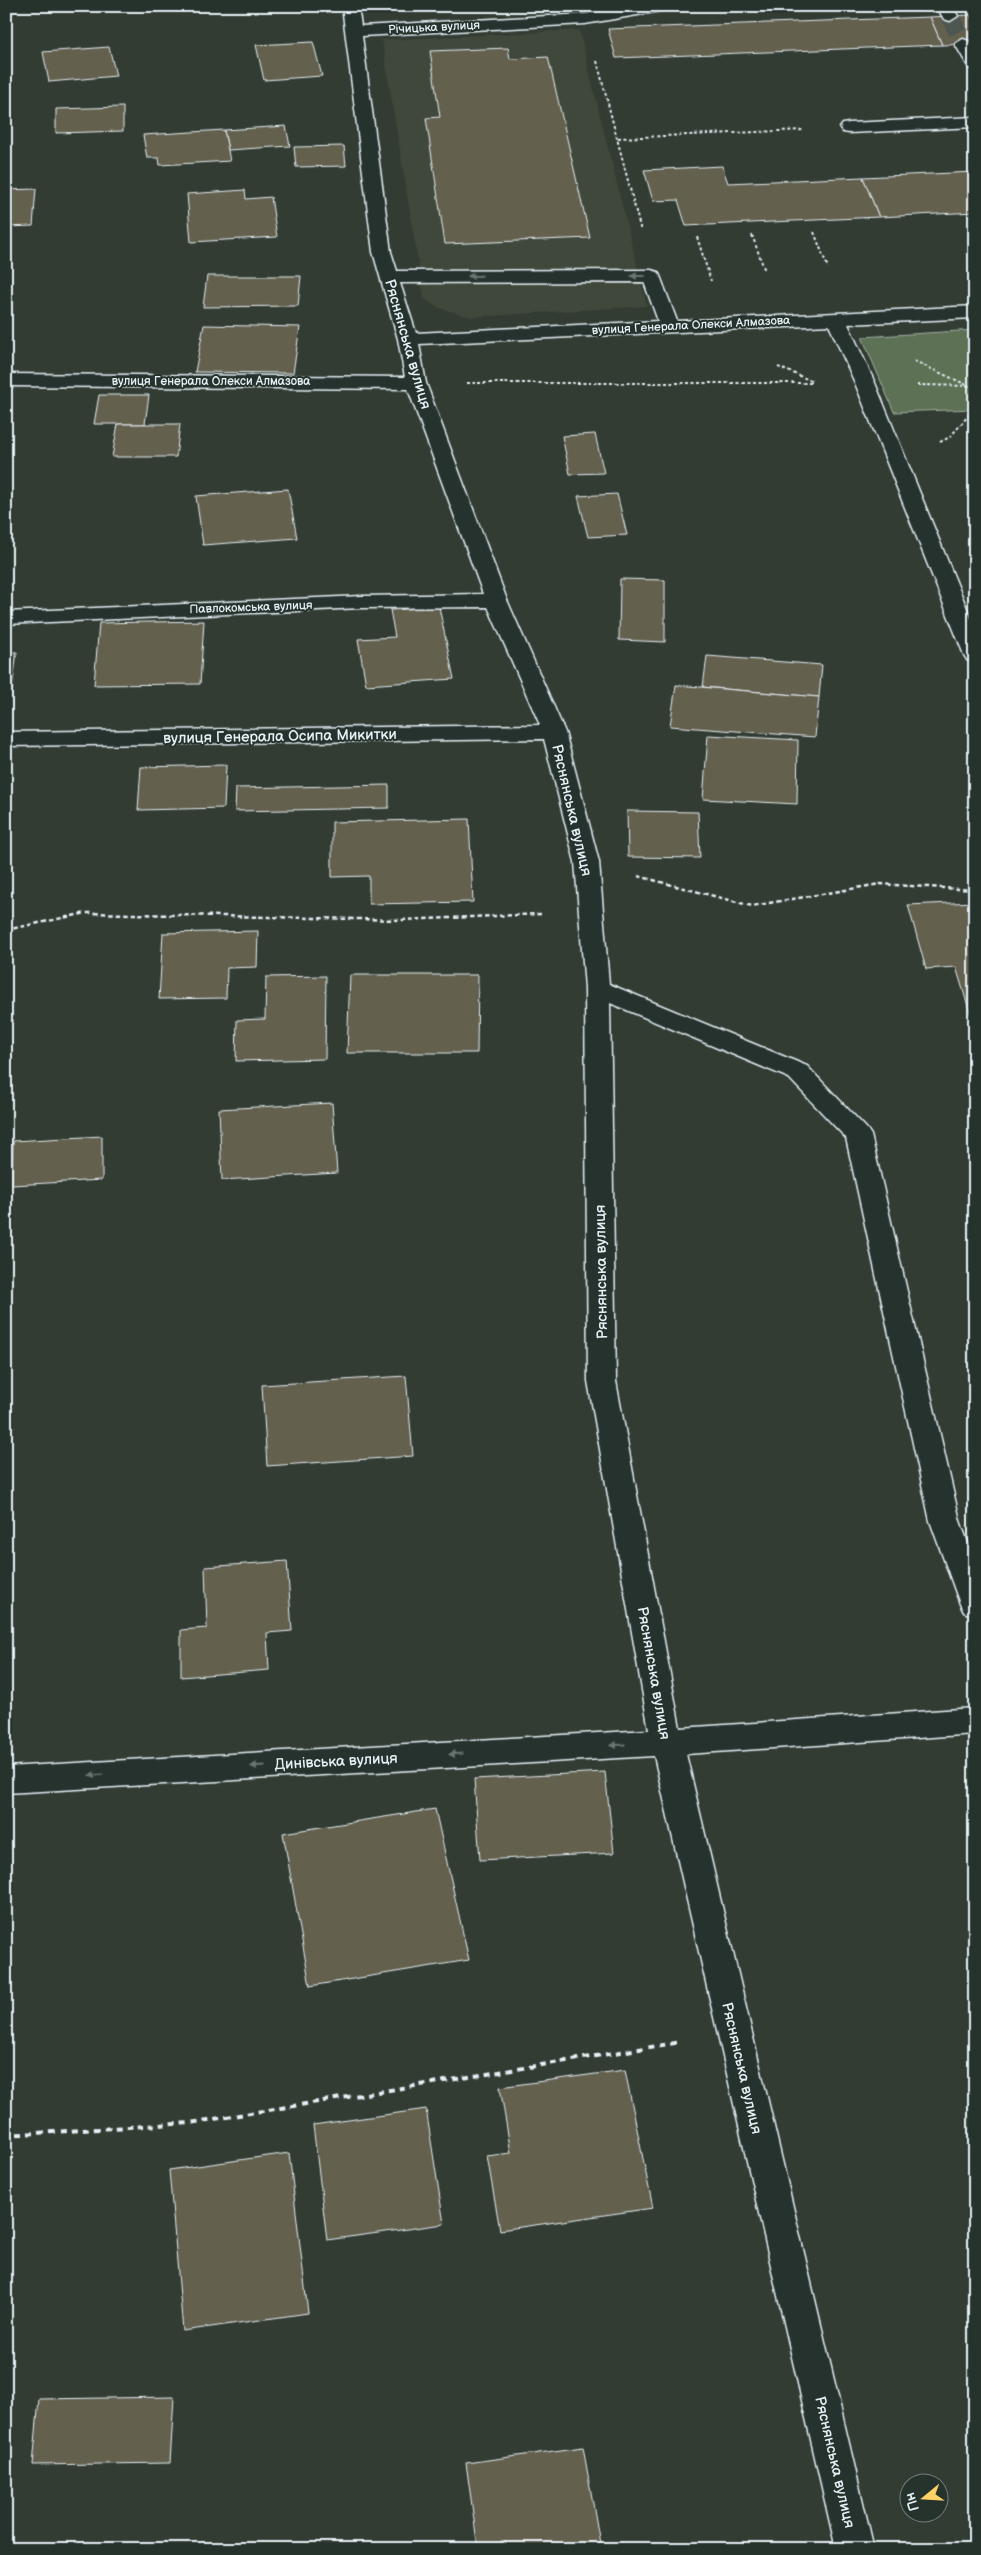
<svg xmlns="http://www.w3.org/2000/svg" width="981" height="2555" font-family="'Balsamiq Sans',sans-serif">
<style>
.built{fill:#41473b}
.green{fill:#5d7154;stroke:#a2b1a6}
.building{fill:#64604d;stroke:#e8f1f8}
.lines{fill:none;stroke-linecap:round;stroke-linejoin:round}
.minor-tunnel{stroke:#4d5751;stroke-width:18;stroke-dasharray:18 9;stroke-linecap:butt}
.minor-casing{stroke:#e8f1f8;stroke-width:3}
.path-far2{stroke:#e8f1f8;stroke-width:2;stroke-dasharray:3 2.5;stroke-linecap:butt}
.path-far1{stroke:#e8f1f8;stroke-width:2.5;stroke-dasharray:4.5 3;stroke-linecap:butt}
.path{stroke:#e8f1f8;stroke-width:4;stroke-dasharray:6 5;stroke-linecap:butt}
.minor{fill:#26332d;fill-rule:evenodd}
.oneway{fill:#6a7674}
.labels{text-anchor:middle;stroke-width:4;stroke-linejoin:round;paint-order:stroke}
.far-street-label{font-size:12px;fill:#e8f1f8;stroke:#26332d}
.street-label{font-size:15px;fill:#e8f1f8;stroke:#26332d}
</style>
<rect width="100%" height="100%" fill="#323c33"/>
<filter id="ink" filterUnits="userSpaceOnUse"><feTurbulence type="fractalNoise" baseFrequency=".02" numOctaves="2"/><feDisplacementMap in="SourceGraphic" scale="10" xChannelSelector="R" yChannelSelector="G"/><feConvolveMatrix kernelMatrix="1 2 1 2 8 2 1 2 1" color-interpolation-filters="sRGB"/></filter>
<g filter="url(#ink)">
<path class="built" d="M579 30 647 306 470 317 439 308 424 299 382 40Z"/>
<path class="green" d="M975 330V409L894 412 862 337Z"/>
<g class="building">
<path d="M966 6H975V23H973Z"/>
<path d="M970 15 975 25V44L942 45 930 17Z"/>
<path d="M930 17 942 45 616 58 608 29Z"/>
<path d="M313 42 322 76 264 80 256 45Z"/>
<path d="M109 47 116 76 49 82 43 52Z"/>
<path d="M508 48 510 59 548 57 590 238 445 244 426 118 440 117 430 51Z"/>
<path d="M123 107V131L56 133V109Z"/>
<path d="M286 126 290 146 228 150 224 130Z"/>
<path d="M224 130 230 161 160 165 159 158H147L143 135Z"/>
<path d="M344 146 346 166 296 167 294 147Z"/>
<path d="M722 166 728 183 863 177 879 217 686 226 678 200 653 201 644 170Z"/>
<path d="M975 172V212L879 217 863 177Z"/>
<path d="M36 189 33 226 6 227V190Z"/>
<path d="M245 190 246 199 271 197 277 237 191 242 187 194Z"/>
<path d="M207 276H301L298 306 203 307Z"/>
<path d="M204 325 300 327 293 373 195 372Z"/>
<path d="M99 395H149L145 424H94Z"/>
<path d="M118 424H180L176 457H112Z"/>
<path d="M595 434 604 473 570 474 562 436Z"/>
<path d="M288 489 297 538 203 545 196 496Z"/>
<path d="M617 494 627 535 588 537 578 496Z"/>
<path d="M620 579 665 580V642L619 640Z"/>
<path d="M439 607 454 679 366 685 358 639 395 637 390 610Z"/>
<path d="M204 621 200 684 94 685 99 623Z"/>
<path d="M6 652H17L11 697H6Z"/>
<path d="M707 656 822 665 819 697 703 687Z"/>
<path d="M676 685 819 697 815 737 670 726Z"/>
<path d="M708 735 798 740 797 804 703 799Z"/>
<path d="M226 765 224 808 138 810 141 767Z"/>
<path d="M389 785V808L235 811 236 788Z"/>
<path d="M627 811 698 812 700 858 628 857Z"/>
<path d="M469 819 473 902 369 904V876L332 877V822Z"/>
<path d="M975 902V1029L956 967 926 969 908 905Z"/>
<path d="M258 931 257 967 227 968 226 998 159 999 163 933Z"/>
<path d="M350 975H478L477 1053H347Z"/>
<path d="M326 976 325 1059 236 1061 237 1020 265 1019 266 977Z"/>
<path d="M332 1103 337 1173 222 1180 219 1109Z"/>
<path d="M102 1136V1180L12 1185 13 1141Z"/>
<path d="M406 1376 413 1456 267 1466 262 1385Z"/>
<path d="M287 1561 292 1631 267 1633 269 1670 181 1677V1630L207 1628 205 1567Z"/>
<path d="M605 1772 614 1853 480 1860 474 1779Z"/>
<path d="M435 1809 469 1960 310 1986 283 1833Z"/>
<path d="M625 2070 653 2208 500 2230 487 2156 511 2153 500 2087Z"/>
<path d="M426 2109 444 2224 327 2240 313 2125Z"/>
<path d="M289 2153 308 2313 183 2331 169 2170Z"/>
<path d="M174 2397 170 2463 33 2465 39 2399Z"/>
<path d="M583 2447 601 2549H478L466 2463Z"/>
</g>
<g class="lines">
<path class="minor-tunnel" d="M950 16 963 44"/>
<g class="minor-casing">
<g id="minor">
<path d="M342 6H358L361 26 585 14 631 6H669L661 11 585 24 362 36 391 252 397 271 651 270 658 272 660 276 677 321 975 306V318L848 324 875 383 975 628V662L967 660 964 655 855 383 829 325 419 344 426 383 507 600 565 732 599 862 609 984 807 1066 867 1129 871 1135 960 1521 975 1562V1616L964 1612 960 1604 930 1521 846 1138 789 1078 610 1003 616 1381 680 1728 975 1708V1734L686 1754 874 2549H836L654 1756 6 1793V1767L649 1730 588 1381 585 988 575 862 544 739 6 746V732L540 725 488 607 362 608 6 624V612L362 596 483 594 408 389 6 386V374L405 377 398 339 373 252ZM644 282 658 321 416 333 400 283Z"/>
<path d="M936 6H952L958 16 950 21 944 19Z"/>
<path d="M963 39 969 41 975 50V69L969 68 955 44Z"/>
<path d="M975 117V127L849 133 843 132 840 128 843 124 849 123Z"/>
</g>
</g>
<g class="path-far2">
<path d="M597 61 641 231"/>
<path d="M618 138 803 130"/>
<path d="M814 232 828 268"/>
<path d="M752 235 765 271"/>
<path d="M697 237 711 281"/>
<path d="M914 361 967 385"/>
<path d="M778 367 812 381"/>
<path d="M467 383H813"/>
<path d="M917 385 975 386"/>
<path d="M940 442 950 437 975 408"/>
</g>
<g class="path-far1">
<path d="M638 876 752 906 880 884 975 890"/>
<path d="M6 930 86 913 402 920 541 914"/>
</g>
<path class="path" d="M6 2135 190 2123 681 2042"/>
<use href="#minor" class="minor"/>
</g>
<defs><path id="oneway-solid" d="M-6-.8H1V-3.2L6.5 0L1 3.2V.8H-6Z" transform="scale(1.25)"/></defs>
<g class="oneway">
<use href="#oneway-solid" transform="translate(475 276) rotate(179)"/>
<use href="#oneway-solid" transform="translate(638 276) rotate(-180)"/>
<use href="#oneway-solid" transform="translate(618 1745) rotate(177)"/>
<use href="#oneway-solid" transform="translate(456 1754) rotate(177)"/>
<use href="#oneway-solid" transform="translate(258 1766) rotate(177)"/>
<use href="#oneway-solid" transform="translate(96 1775) rotate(177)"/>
</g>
</g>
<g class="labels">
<g class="far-street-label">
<text transform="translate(434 27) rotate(-3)" y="4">Річицька вулиця</text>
<text transform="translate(691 325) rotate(-3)" y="4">вулиця Генерала Олекси Алмазова</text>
<text x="211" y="385">вулиця Генерала Олекси Алмазова</text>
<text transform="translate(251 607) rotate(-2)" y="4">Павлокомська вулиця</text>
</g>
<g class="street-label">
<text transform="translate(408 344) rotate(74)" y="5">Ряснянська вулиця</text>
<text transform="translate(280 736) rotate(-1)" y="5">вулиця Генерала Осипа Микитки</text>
<text transform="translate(572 810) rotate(77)" y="5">Ряснянська вулиця</text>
<text transform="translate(601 1272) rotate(-91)" y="5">Ряснянська вулиця</text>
<text transform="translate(654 1673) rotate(80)" y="5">Ряснянська вулиця</text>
<text transform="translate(336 1761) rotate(-3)" y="5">Динівська вулиця</text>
<text transform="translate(742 2068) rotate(77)" y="5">Ряснянська вулиця</text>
<text transform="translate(835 2462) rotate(77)" y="5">Ряснянська вулиця</text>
</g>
</g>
<rect width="981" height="2555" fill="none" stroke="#26332d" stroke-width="25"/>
<rect x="12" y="12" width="956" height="2530" fill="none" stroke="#e8f1f8" stroke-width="2" filter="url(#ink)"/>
<g transform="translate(924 2498) rotate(252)"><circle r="24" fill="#26332d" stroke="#747f7e"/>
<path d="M0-4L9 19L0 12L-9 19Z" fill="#ffd166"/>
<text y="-8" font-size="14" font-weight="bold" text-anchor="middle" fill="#e8f1f8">Пн</text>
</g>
</svg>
